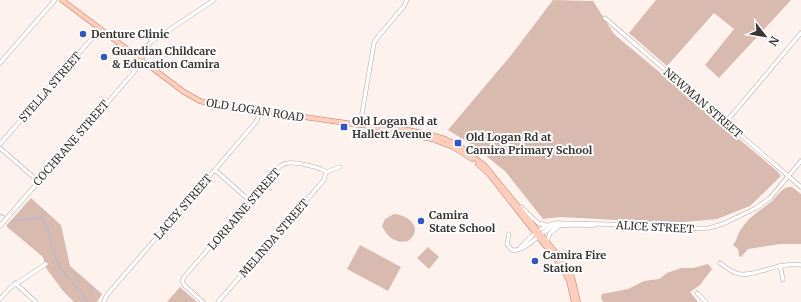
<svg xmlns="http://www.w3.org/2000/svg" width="801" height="302" font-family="Merriweather,serif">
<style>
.green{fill:#d9baaf}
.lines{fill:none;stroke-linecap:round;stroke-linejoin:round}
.stream{stroke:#a6b8e0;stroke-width:1}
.minor-casing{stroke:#b6aaa6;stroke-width:4.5}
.major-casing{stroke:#b9826e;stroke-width:5.5}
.minor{stroke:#fff;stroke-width:3.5}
.major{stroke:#fecdbc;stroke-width:4.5}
.poi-dot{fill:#3056c6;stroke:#fff;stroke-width:1.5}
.labels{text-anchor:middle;stroke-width:4;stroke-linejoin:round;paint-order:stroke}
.poi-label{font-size:11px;font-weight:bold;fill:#383432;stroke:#fff;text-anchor:start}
.street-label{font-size:11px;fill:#383432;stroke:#fff}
</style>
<rect width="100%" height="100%" fill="#fef2ee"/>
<g class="green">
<path d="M553 0 593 1 614 34 777 171 781 176 750 206 717 219 674 223 560 217 543 219 505 171 471 144 448 130 512 54Z"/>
<path d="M656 0H791L719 78 705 65 734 29 714 13 667 66 629 33Z"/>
<path d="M788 187H792L801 194V244H780L748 249 741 257 739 256 738 249 733 245C737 240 737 236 740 231 748 217 760 211 772 201 778 195 780 190 788 187Z"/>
<path d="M31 198 61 225 70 266 102 294 97 302H74L63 291 46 268 43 257 6 226Z"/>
<path d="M394 214C409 215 424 229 408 241 396 244 387 237 382 226L385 219Z"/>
<path d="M360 245 401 267 388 291 347 269Z"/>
<path d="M428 247 439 257 429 269 417 258Z"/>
<path d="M708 264 712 269 700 285 690 292 698 302H603L601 298 602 294 628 289 644 281 659 279 667 273 681 268H693Z"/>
<path d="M180 287 197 302H167Z"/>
</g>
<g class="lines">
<g class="stream">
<path d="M0 214 4 216"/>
<path d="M13 221 42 217 48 229 53 250 60 268 89 302"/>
</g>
<g class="minor-casing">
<g id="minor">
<path d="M605 18 801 187"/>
<path d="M129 50H141L146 48"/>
<path d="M0 63 55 0"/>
<path d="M726 122 801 33"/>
<path d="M360 125 374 43 377 38 404 6 407 0"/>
<path d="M0 144 100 29"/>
<path d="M0 148 38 181"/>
<path d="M215 170 250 201"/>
<path d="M521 207 538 223 546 225"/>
<path d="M0 226 134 72 139 64 146 48 151 42 214 0"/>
<path d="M509 234 507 244 512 250C527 252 540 231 553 227 566 223 581 226 595 225"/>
<path d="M547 241 550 233 557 228"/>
<path d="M519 249C530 237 540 227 555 223L646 225 684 229 709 228 723 224 756 208 770 198 801 161"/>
<path d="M720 263C725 267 730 271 736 273 751 279 779 261 801 265"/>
<path d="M780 265 783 280"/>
<path d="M15 283 36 302"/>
<path d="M697 293 706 302"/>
<path d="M0 299 10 288 46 264"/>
<path d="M104 301 107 295 256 122 261 111"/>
<path d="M203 302 184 285 182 281 184 277 279 167C282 165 284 163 288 163 295 162 321 167 326 172L340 167"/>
<path d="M218 302 324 180 326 172"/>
</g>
</g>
<g class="major-casing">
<g id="major">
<path d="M62 0 184 92 200 101 208 103 360 125 397 128 428 134 445 139 461 147 485 166 566 265 572 277 578 302"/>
<path d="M372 128 432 139 453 147 472 159"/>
<path d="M478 164 489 174 562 267 569 281 574 302"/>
</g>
</g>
<use href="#minor" class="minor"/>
<use href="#major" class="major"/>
</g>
<g class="poi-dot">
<circle cx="83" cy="34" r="4"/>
<circle cx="104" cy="57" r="4"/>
<rect x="340" y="123" width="8" height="8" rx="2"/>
<rect x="454" y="139" width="8" height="8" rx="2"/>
<circle cx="421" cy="221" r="4"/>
<circle cx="535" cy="261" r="4"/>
</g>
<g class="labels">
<g class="poi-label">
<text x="91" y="38">Denture Clinic</text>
<text x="112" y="55">Guardian Childcare<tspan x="112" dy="13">&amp; Education Camira</tspan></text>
<text x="352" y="125">Old Logan Rd at<tspan x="352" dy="13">Hallett Avenue</tspan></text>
<text x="466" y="141">Old Logan Rd at<tspan x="466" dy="13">Camira Primary School</tspan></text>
<text x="429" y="219">Camira<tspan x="429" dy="13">State School</tspan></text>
<text x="543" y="259">Camira Fire<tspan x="543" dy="13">Station</tspan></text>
</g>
<g class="street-label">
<text transform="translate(50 87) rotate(-49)" y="4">STELLA STREET</text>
<text transform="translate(703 103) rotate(41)" y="4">NEWMAN STREET</text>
<text transform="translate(255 110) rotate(9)" y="4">OLD LOGAN ROAD</text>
<text transform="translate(71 143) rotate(-49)" y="4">COCHRANE STREET</text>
<text transform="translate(183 207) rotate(-49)" y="4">LACEY STREET</text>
<text transform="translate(244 209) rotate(-49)" y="4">LORRAINE STREET</text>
<text transform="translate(655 227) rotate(3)" y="4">ALICE STREET</text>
<text transform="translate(274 238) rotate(-49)" y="4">MELINDA STREET</text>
</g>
</g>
<g transform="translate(765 36) rotate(121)" stroke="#ffffff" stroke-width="3" paint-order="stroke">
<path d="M0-3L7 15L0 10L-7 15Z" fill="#383432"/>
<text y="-6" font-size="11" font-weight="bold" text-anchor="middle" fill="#383432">N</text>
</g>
</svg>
